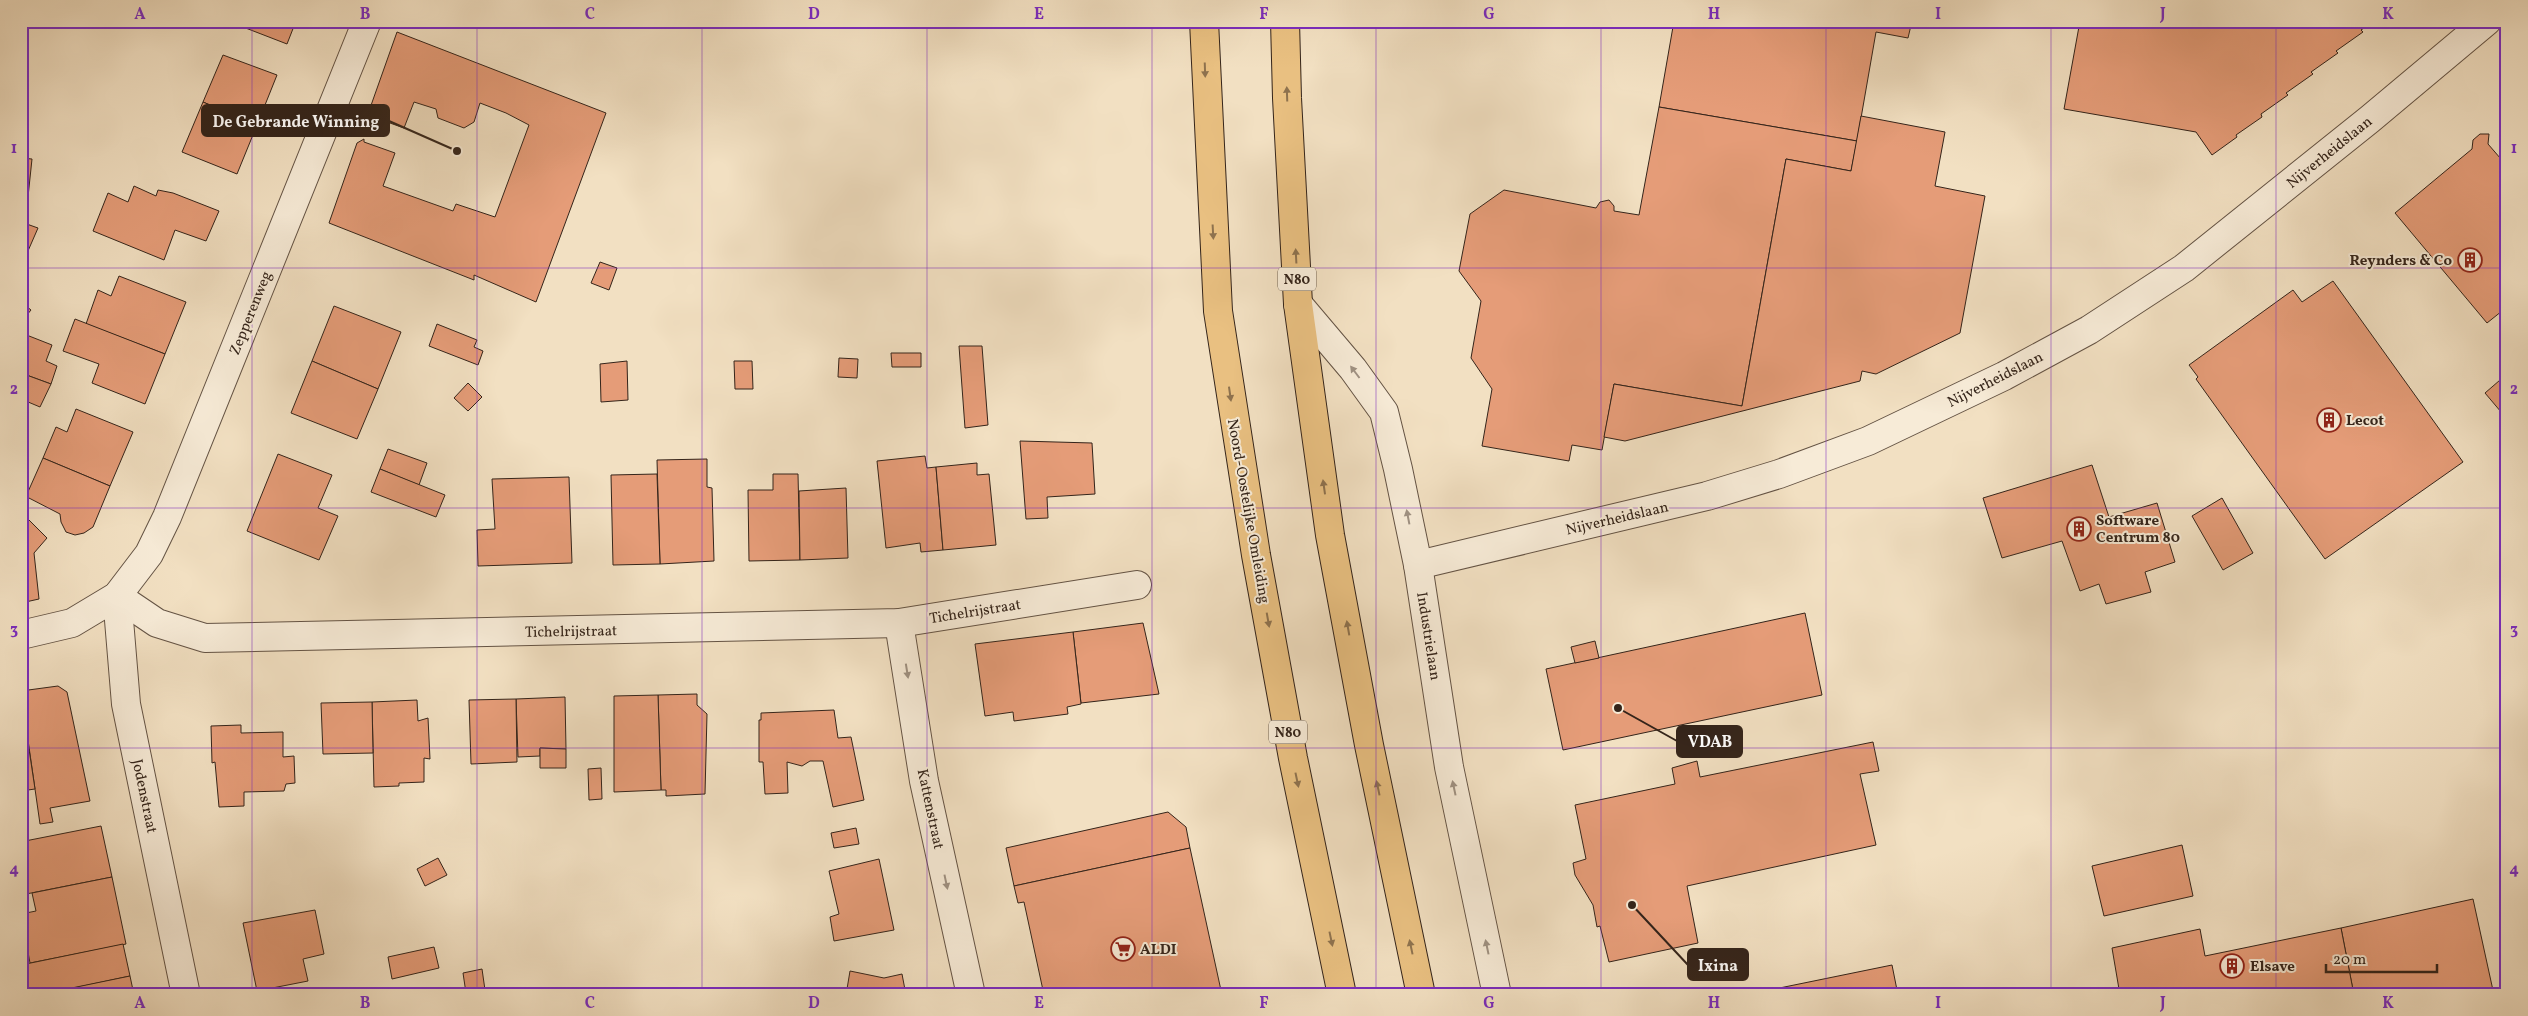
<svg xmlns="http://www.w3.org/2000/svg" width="2528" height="1016" font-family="Vollkorn,serif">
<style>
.building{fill:#e59c78;stroke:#34241a}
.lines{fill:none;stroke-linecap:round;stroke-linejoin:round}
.minor-casing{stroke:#645344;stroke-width:30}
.primary-casing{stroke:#34241a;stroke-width:30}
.minor{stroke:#f7ebd7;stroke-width:28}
.primary{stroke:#e9c081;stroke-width:28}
.oneway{fill:#8e724e}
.oneway2{fill:#9f9182}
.grid{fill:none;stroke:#7b2cbf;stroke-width:1;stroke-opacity:0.55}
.labels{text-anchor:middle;stroke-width:4;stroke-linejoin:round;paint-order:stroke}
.shield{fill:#f7ebd7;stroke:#6e6053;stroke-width:1}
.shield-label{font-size:14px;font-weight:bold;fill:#34241a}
.street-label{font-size:15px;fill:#34241a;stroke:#f7ebd7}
.poi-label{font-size:15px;font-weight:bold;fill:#34241a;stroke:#f7ebd7;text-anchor:start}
.leader{fill:none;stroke:#34241a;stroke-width:2}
.callout-dot{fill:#34241a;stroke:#f7ebd7;stroke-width:2}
.callout{fill:#34241a;stroke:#34241a;stroke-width:2}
.callout-label{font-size:16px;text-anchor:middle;font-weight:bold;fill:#fff}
.neatline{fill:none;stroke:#7b2cbf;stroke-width:2}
.grid-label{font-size:16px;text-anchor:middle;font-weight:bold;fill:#7b2cbf}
</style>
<rect width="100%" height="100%" fill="#f2e0c2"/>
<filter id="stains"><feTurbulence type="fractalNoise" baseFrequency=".004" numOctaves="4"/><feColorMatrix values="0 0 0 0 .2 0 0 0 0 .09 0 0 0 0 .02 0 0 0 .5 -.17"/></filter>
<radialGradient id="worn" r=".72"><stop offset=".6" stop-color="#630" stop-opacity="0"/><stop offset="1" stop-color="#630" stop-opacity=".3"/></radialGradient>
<g class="building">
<path d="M245 21H296L287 44 243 27Z"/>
<path d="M1674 21H1912L1908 38 1876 32 1857 141 1659 107Z"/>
<path d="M2080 21H2374L2361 30 2363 32 2336 51 2338 53 2311 72 2313 74 2286 93 2288 95 2261 114 2262 117 2236 135 2237 137 2212 155 2196 132 2064 109Z"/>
<path d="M397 32 606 113 536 302 474 275V280L329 223 357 143 364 139V142L395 153 383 186 453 211 456 204 495 217 529 125 506 113 480 103 474 122 464 128 438 118 436 109 414 102 404 128 373 117 372 119 369 111Z"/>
<path d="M223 55 277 75 257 125 203 102Z"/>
<path d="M203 102 257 125 237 174 182 152Z"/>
<path d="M1659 107 1857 141 1851 171 1786 159 1742 406 1614 384 1602 450 1572 445 1569 461 1482 446 1492 389 1471 358 1481 301 1459 271 1470 214 1504 190 1596 208 1600 202 1609 200 1614 206V211L1639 215Z"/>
<path d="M1861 116 1945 132 1935 186 1985 196 1960 333 1876 374 1862 371 1860 381 1625 441 1604 437 1614 384 1742 406 1786 159 1851 171Z"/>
<path d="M2480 134H2489L2488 144 2507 166V307L2487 323 2395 213 2472 149 2473 140Z"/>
<path d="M21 158 32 159 28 197 21 196Z"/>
<path d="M134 186 156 196 158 190 173 193 219 211 206 241 175 230 164 260 93 231 108 193 128 202Z"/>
<path d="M21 222 38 228 21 267Z"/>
<path d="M600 262 617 268 609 290 591 283Z"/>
<path d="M119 276 186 302 165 354 86 324 98 290 111 296Z"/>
<path d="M2333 281 2463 462 2325 559 2196 379 2198 377 2189 365 2293 290 2302 302Z"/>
<path d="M21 302 31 310 21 322Z"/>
<path d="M334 306 401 332 378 389 312 361Z"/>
<path d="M75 319 165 354 145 404 92 383 99 364 63 351Z"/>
<path d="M437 324 477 340 474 347 483 351 478 365 429 346Z"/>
<path d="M24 334 52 345 46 361 57 366 51 384 21 373V341Z"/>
<path d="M959 346H982L988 425 965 428Z"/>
<path d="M891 353H921V367H892Z"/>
<path d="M839 358 858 359 857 378 838 377Z"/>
<path d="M312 361 378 389 357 439 291 413Z"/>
<path d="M627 361 628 400 601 402 600 364Z"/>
<path d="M734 361H752L753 389H735Z"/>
<path d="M21 373 51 384 40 407 21 399Z"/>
<path d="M2507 374V419L2485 393Z"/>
<path d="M468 383 482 397 468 411 454 398Z"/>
<path d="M76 409 133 432 110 486 43 458 56 427 67 432Z"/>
<path d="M1020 441 1092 443 1095 494 1047 497 1048 518 1026 519Z"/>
<path d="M388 449 427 463 419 485 380 469Z"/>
<path d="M278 454 332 475 318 508 338 516 319 560 247 531Z"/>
<path d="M925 456 927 468 936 467 943 550 921 552 920 543 886 548 877 461Z"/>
<path d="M43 458 110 486 93 527 84 533 75 535 66 532 61 522 60 514 27 497 21 502V488L27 494Z"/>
<path d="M707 459V487L712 488 714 561 660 564 657 460Z"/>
<path d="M977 463V475L989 474 996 545 943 550 936 467Z"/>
<path d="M2092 465 2109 517 2157 503 2175 562 2145 572 2151 592 2106 604 2099 584 2080 591 2062 541 2002 558 1983 498Z"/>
<path d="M380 469 445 495 436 517 371 492Z"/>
<path d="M657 474 660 564 613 565 611 475Z"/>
<path d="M773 474H798L800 560 749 561 748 490H773Z"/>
<path d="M569 477 572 563 478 566 477 530 495 529 492 479Z"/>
<path d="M846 488 848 558 800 560 799 491Z"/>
<path d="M2222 498 2253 553 2223 570 2192 516Z"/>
<path d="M21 512 47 538 34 553 39 599 21 603Z"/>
<path d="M1805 613 1822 695 1563 750 1546 669Z"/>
<path d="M1143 623 1159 694 1081 703 1073 632Z"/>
<path d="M1073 632 1081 704 1067 707 1068 714 1014 721 1013 712 985 716 975 644Z"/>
<path d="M1595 641 1599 658 1575 663 1571 647Z"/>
<path d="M58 686 67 692 90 801 50 808 53 822 40 824 21 691Z"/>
<path d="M697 694V705L707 714 705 794 666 796V790H661L658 695Z"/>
<path d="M658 695 661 790 614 792V696Z"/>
<path d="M21 696 35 789 21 791Z"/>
<path d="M565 697 566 749 540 748V756L518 757 516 699Z"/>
<path d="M516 699 517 762 471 764 469 700Z"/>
<path d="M417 700 418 721 428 718 430 759 424 758V782L399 783V786L374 787 372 702Z"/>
<path d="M372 702 373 753 323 754 321 703Z"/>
<path d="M834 710 838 738 851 737 864 800 833 807 823 761H810L802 766 787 762 788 793 765 794 763 762H759V720H761V713Z"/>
<path d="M241 725V733L283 732V757L294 756 295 783 286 784 284 791 244 792V806L219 807 215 762 212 763 211 726Z"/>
<path d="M1873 742 1879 771 1860 774 1876 845 1687 886 1698 943 1609 962 1600 926 1597 927 1593 905 1575 875 1573 863 1586 859 1575 805 1675 784 1672 768 1697 761 1700 777Z"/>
<path d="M540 748 566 749V768H540Z"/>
<path d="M601 768 602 799 589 800 588 769Z"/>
<path d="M1168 812 1186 827 1190 848 1014 886 1006 848Z"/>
<path d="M101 826 112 877 21 895V845L26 844 25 841Z"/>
<path d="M856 828 859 844 834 848 831 833Z"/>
<path d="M2182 845 2193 896 2104 916 2092 866Z"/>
<path d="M1190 848 1222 995H1044L1024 902 1018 903 1014 886Z"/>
<path d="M438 858 447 875 425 886 417 869Z"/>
<path d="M879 859 894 930 834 941 830 917 839 914 829 871Z"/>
<path d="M112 877 126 944 30 963 21 914 36 911 32 893Z"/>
<path d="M2473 899 2494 995H2354L2341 928Z"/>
<path d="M315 910 324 954 303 959 308 981 257 991 243 923Z"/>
<path d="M2341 928 2354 995H2120L2112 948 2200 929 2205 956Z"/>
<path d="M123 944 130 976 41 995H23L21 965Z"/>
<path d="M434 947 439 968 392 979 388 957Z"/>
<path d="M1892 965 1898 995H1760V992Z"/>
<path d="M482 969 485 990 466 993 463 973Z"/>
<path d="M850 971 884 978 902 974 906 995H846Z"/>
<path d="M130 976 134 995H63L62 990Z"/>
</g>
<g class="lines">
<g class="minor-casing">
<g id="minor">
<path d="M1298 304 1353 369 1384 412 1398 469 1418 565 1449 767 1497 995"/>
<path d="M1418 565 1707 496 1779 474 1868 441 2004 376 2089 330 2184 268 2370 119 2487 21"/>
<path d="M117 596 157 623 205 638 899 623 1137 585"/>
<path d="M117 596 126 704 186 995"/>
<path d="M899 623 924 781 971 995"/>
<path d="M21 635 72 623 117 596 149 554 167 517 367 21"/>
</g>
</g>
<g class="primary-casing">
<g id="primary">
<path d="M1204 21 1218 311 1256 555 1293 758 1342 995"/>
<path d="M1285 21 1287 98 1298 304 1330 535 1369 745 1421 995"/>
</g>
</g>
<use href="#minor" class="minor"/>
<use href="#primary" class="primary"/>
</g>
<defs><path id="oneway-solid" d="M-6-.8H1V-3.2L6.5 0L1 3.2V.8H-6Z" transform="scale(1.25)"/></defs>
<g class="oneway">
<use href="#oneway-solid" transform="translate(1205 70) rotate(88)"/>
<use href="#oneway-solid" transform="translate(1287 94) rotate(-92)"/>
<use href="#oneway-solid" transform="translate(1213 232) rotate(87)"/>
<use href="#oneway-solid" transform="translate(1296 256) rotate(-93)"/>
<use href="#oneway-solid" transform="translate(1230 394) rotate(82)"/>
<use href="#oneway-solid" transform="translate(1324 487) rotate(-98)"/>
<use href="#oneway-solid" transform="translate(1268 620) rotate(80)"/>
<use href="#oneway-solid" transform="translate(1348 628) rotate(-100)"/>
<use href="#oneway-solid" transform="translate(1297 780) rotate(78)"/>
<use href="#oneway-solid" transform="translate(1378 788) rotate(-102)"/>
<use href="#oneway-solid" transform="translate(1331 939) rotate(78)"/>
<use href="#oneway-solid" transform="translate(1411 947) rotate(-102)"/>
</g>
<g class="oneway2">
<use href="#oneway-solid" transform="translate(1355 372) rotate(-127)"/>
<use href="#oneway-solid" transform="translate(1408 517) rotate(-101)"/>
<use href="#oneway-solid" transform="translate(907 671) rotate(81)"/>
<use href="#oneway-solid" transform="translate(1454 788) rotate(-102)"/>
<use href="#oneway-solid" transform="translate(946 882) rotate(78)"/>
<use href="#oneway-solid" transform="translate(1487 947) rotate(-102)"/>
</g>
<path class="grid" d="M252 21V995M477 21V995M702 21V995M927 21V995M1152 21V995M1376 21V995M1601 21V995M1826 21V995M2051 21V995M2276 21V995M21 268H2507M21 508H2507M21 748H2507"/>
<defs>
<g id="building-ring" transform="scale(1.25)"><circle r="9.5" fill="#f7ebd7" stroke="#8f2418" stroke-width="1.5"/><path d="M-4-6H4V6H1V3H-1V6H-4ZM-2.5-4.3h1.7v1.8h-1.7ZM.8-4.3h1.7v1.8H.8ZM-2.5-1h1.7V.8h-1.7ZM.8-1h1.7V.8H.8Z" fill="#8f2418"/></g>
<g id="supermarket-ring" transform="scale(1.25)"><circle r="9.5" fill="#f7ebd7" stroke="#8f2418" stroke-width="1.5"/><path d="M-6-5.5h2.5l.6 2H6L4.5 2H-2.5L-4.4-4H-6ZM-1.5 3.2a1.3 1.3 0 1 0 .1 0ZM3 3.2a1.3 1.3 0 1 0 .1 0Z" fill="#8f2418"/></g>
</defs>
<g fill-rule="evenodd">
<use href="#building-ring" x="2470" y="260"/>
<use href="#building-ring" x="2329" y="420"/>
<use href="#building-ring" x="2079" y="529"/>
<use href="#supermarket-ring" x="1123" y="949"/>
<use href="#building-ring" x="2232" y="966"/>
</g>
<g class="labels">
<g class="shield">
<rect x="1278" y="267.5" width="38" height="23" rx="4"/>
<rect x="1269" y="720.5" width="38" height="23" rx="4"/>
</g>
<g class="shield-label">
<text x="1297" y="284">N80</text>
<text x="1288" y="737">N80</text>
</g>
<g class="street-label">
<text transform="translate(2329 152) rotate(-39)" y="5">Nijverheidslaan</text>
<text transform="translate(250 313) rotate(-68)" y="5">Zepperenweg</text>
<text transform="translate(1995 379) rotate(-27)" y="5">Nijverheidslaan</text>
<text transform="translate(1249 511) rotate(80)" y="5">Noord-Oostelijke Omleiding</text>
<text transform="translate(1617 518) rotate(-13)" y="5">Nijverheidslaan</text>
<text transform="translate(975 611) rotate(-9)" y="5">Tichelrijstraat</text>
<text transform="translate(571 631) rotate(-1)" y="5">Tichelrijstraat</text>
<text transform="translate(1429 636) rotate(81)" y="5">Industrielaan</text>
<text transform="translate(145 796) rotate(78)" y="5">Jodenstraat</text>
<text transform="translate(931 809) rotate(78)" y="5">Kattenstraat</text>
</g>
<g class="poi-label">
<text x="2452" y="265" text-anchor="end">Reynders &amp; Co</text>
<text x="2346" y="425">Lecot</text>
<text x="2096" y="525">Software<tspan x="2096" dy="17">Centrum 80</tspan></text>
<text x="1140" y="954">ALDI</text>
<text x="2250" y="971">Elsave</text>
</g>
</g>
<path class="leader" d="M457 151L389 121M1618 708L1677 741M1632 905L1688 965"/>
<g class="callout-dot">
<circle cx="457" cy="151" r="5"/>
<circle cx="1618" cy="708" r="5"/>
<circle cx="1632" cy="905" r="5"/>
</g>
<g class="callout">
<rect x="202" y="105" width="187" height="31" rx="5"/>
<rect x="1677" y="726" width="65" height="31" rx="5"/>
<rect x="1688" y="949" width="60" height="31" rx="5"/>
</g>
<g class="callout-label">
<text x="296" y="127">De Gebrande Winning</text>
<text x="1710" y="747">VDAB</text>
<text x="1718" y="971">Ixina</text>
</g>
<rect width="2528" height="1016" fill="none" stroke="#f2e0c2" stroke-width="55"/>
<path d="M2326 964v8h111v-8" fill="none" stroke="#34241a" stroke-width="2.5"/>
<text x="2333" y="964" font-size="15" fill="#34241a" stroke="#f7ebd7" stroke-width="4" paint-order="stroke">20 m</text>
<rect x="28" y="28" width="2472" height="960" class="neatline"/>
<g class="grid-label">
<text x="140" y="19">A</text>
<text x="365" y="19">B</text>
<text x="590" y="19">C</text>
<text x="814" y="19">D</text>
<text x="1039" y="19">E</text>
<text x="1264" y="19">F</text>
<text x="1489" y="19">G</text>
<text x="1714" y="19">H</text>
<text x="1938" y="19">I</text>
<text x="2163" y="19">J</text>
<text x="2388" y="19">K</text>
<text x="14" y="153">1</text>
<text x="2514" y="153">1</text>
<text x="14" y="394">2</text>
<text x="2514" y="394">2</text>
<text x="14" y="634">3</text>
<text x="2514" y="634">3</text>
<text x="14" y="874">4</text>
<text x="2514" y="874">4</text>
<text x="140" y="1008">A</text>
<text x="365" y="1008">B</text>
<text x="590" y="1008">C</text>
<text x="814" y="1008">D</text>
<text x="1039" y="1008">E</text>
<text x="1264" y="1008">F</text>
<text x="1489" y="1008">G</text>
<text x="1714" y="1008">H</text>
<text x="1938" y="1008">I</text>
<text x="2163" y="1008">J</text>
<text x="2388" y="1008">K</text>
</g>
<rect width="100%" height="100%" filter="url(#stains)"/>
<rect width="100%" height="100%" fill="url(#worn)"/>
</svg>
